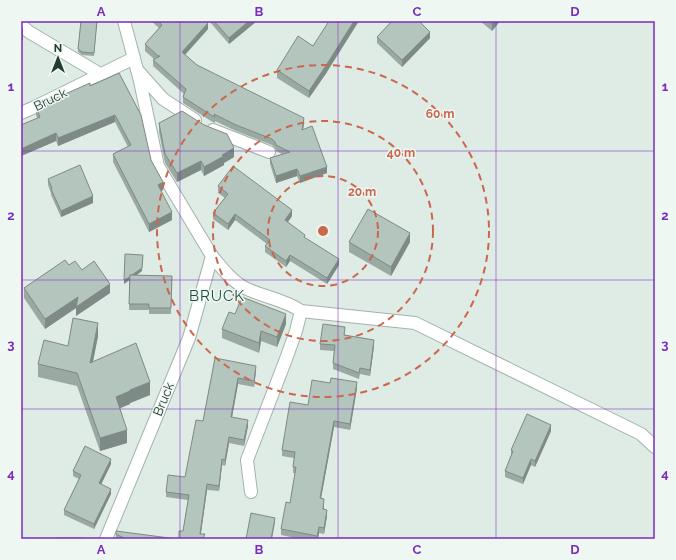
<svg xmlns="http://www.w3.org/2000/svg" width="676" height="560" font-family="Raleway,sans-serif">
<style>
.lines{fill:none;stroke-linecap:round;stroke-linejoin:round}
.minor-casing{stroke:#a2b3ac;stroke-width:14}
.minor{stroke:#fff;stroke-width:12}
.wall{fill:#9ba9a3}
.shaded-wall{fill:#7e8a85}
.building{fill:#b4c5be;stroke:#7e8a85}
.grid{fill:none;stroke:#7b2cbf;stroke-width:1;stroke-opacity:0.55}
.ring{fill:none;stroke:#ca674c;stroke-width:2;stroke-dasharray:7 5}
.labels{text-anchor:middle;stroke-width:3;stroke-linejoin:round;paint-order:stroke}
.street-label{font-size:13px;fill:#203b32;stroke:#eff7f3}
.quarter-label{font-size:15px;letter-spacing:1px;fill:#1b4d3e;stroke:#eff7f3}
.centre{fill:#ca674c;stroke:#eff7f3;stroke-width:2}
.ring-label{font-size:12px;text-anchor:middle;font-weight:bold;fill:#ca674c;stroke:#eff7f3;stroke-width:3;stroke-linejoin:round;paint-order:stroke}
.neatline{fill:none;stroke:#7b2cbf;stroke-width:1.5}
.grid-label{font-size:13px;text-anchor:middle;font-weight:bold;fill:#7b2cbf}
</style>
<rect width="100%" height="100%" fill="#dfebe5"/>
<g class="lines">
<g class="minor-casing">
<g id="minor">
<path d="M21 25 29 32 100 74"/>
<path d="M138 71 163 99 195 120"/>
<path d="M21 113 35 107 134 58"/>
<path d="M213 130 269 152"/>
<path d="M212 256C222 268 230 279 243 287 262 297 284 299 301 311L296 331 286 359 247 460 251 492"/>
<path d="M301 311 415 323 641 434 655 447"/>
<path d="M106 539 189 338 212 256 158 166 140 81 124 21"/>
</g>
</g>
<use href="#minor" class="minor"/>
</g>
<g class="wall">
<path d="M65 21H76V22Z"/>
<path d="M81 21H97L94 56 82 55 78 52Z"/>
<path d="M151 21H206L208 29 185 55 197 65 304 124 303 129 327 173 300 183 297 176 276 183 270 164V158L282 154 276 151 275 148 272 145 236 131 215 121V123L211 121 183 103V97L184 94 153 66V60L154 59 145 51V44L159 28Z"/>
<path d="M209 21H257L229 44Z"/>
<path d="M480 21H500L492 31Z"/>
<path d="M377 37 430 38 402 67 377 43Z"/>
<path d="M313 46 327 72 309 98 277 78V70Z"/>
<path d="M119 73 151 160 163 190 161 191 172 220 149 232 113 162V154L128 147 115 122 58 146 56 141 21 156V125L37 118 36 115V107L90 85Z"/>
<path d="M159 123 234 157 224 163V165L204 176 201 170 177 182 165 163 159 132Z"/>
<path d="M48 179 93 203 61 217 51 195V193L48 185Z"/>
<path d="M218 186 292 216 288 222 305 238 339 265 327 284 290 261 286 267 265 252V246L267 244 235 220 228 230 213 219V213L225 198 218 193Z"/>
<path d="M349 242H410L391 276 349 252Z"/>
<path d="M69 265 82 270 110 293 76 316V308L45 329 24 298V288Z"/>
<path d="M142 271 137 275 172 276 171 314H149V310H129V280L124 284V280Z"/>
<path d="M235 314 286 324 277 347 261 341 259 353 222 338V329Z"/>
<path d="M345 333V335L374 346 370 376 360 374 359 379 333 369V363L334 351 320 350V344Z"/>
<path d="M98 336 93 362 150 395 130 403V404L120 408 127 443 100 451 77 386 38 377V364L68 346Z"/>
<path d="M215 358 256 371 254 387 238 384 232 417 248 426 244 446 229 443 225 466 222 465 219 491 207 490 201 534 205 539 183 531 188 500 166 497V492L185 477 203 421Z"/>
<path d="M357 388 350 430 334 427 321 498 324 505V509L327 516 324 534 319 533 318 539H300L281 535V529L290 503 295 473H293V467L294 458 282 456V450L308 405Z"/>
<path d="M551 431 535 467 531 465 523 484 505 477V471L511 455V450Z"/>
<path d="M111 464 101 484 111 494 94 529 64 515V510L79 479 73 476V471Z"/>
<path d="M116 534 177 539H116Z"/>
</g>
<g class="shaded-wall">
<path d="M249 21H257L229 44V38Z"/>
<path d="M354 21H359L327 72 309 98V91Z"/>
<path d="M495 21H500L492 31V24Z"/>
<path d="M208 23V29L182 58V52Z"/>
<path d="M23 28V40L21 42V30Z"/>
<path d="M430 32V38L402 67V60Z"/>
<path d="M115 115V122L58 146V138Z"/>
<path d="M304 118V124L302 136V130Z"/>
<path d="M56 133V141L21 156V149Z"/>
<path d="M234 148V157L224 163V165L204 176V167L222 155Z"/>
<path d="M201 161V170L177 182V173Z"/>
<path d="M327 167V173L300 183V176Z"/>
<path d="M297 169V176L276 183V176Z"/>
<path d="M163 182V190L158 192V185Z"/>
<path d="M93 196V203L61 217V211Z"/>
<path d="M292 210V216L285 226V220Z"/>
<path d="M172 212V220L149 232V224Z"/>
<path d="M235 214V220L228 230V224Z"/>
<path d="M21 218H22V225L21 226Z"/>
<path d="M410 233V242L391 276V267Z"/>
<path d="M143 255 142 271 124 284V280Z"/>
<path d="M290 255V261L286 267V261Z"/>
<path d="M339 259V265L327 284V278Z"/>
<path d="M110 284V293L76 316V308L45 329V319L78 297Z"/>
<path d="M286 314V324L277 347V337Z"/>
<path d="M98 323V336L90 376V363Z"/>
<path d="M261 331V341L259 353V343Z"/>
<path d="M374 340V346L370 376V370Z"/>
<path d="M256 366V371L254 387V381Z"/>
<path d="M238 378V384L231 423V417Z"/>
<path d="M150 382V395L130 403V404L116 410V397L130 390Z"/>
<path d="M357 382V388L350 430V424Z"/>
<path d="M248 420V426L244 446V440Z"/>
<path d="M334 421V427L320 504V498Z"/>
<path d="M551 425V431L535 467V461Z"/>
<path d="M127 430V443L100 451V438Z"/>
<path d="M229 437V443L225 466V460Z"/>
<path d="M111 459V464L99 489V483Z"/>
<path d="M222 459V465L219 491V486Z"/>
<path d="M531 459V465L523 484V478Z"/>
<path d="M207 484V490L200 539V534Z"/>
<path d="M111 489V494L94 529V524Z"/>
<path d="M327 510V516L324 534V528Z"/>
<path d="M275 518V522L272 539H271Z"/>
<path d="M319 527V533L318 539H317Z"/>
</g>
<g class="building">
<path d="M81 21H97L94 53 82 52 78 49Z"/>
<path d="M158 21H206L208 23 182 52 197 65 304 118 302 130 312 126 327 167 300 176 297 169 276 176 270 158 290 152 276 145 275 142 272 139 236 125 214 114 215 117 211 115 183 97 186 89 153 60 160 56H158L145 44 162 25Z"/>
<path d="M214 21H249L229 38Z"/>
<path d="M329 21H354L327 64 309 91 277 70 298 36 313 46Z"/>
<path d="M392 21H419L430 32 402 60 377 37Z"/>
<path d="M488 21H495L492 24Z"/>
<path d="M119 73 141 115 151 160 163 182 158 185 172 212 149 224 113 154 131 145 115 115 58 138 56 133 21 149V125L40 117 36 107 90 83V86Z"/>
<path d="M182 111 204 125 227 134 234 148 222 155 224 156 204 167 201 161 177 173 165 154 159 123Z"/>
<path d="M80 165 93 196 61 211 51 189 52 188 48 179Z"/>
<path d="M233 166 292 210 285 220 305 235 304 237 339 259 327 278 290 255 286 261 265 246 270 240 235 214 228 224 213 213 228 194 218 186Z"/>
<path d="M368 209 410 233 391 267 349 242Z"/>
<path d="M125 254 143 255 142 268 132 275H130V277L124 280Z"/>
<path d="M65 260 69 265 75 261 82 270 94 261 110 284 76 307 78 297 45 319 24 288Z"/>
<path d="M130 275 172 276 171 308H149V304H129Z"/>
<path d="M242 297 286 314 277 337 261 331 259 343 222 329 229 312 235 314Z"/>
<path d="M73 318 98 323 90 363 136 343 150 382 130 390V391L116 397 127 430 100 438 77 373 38 364 44 340 68 346Z"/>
<path d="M323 324 345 327 344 335 374 340 370 370 360 368 359 373 333 363 335 345 320 344Z"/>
<path d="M215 358 256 366 254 381 238 378 231 417 248 420 244 440 229 437 225 460 222 459 219 486 207 484 200 534H205L203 539H179V531H183L189 495 166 492 168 475 185 477 196 420 203 421Z"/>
<path d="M331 378 357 382 350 424 334 421 320 498 324 499 323 509 327 510 324 528 319 527 317 536 281 529 286 502 290 503 296 467H293L295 452 282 450 290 402 308 405 312 380 330 383Z"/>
<path d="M527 414 551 425 535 461 531 459 523 478 505 471 513 451 511 450Z"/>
<path d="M85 446 111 459 99 483 111 489 94 524 64 510 81 475 73 471Z"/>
<path d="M251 513 275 518 271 539H246Z"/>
<path d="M116 531 177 539H126L116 534Z"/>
<rect x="57" y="538" width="25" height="1"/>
</g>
<path class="grid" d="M180 21V539M338 21V539M496 21V539M21 151H655M21 280H655M21 409H655"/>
<g class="ring">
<circle cx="323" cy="231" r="55"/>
<circle cx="323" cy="231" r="110"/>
<circle cx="323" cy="231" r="166"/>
</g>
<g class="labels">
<g class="street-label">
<text transform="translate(50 99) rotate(-26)" y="5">Bruck</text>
<text transform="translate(163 399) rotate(-68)" y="5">Bruck</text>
</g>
<g class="quarter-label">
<text x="217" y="301">BRUCK</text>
</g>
</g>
<circle cx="323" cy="231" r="6" class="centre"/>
<g class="ring-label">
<text x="440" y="118">60 m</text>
<text x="401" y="157">40 m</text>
<text x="362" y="196">20 m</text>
</g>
<rect width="676" height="560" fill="none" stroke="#eff7f3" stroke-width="44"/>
<g transform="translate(58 58)" stroke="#eff7f3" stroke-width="3" paint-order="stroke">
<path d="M0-3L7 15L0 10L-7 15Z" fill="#203b32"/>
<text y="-6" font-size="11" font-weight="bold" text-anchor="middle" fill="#203b32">N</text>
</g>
<rect x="22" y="22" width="632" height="516" class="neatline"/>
<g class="grid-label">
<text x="101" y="16">A</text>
<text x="259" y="16">B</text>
<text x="417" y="16">C</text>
<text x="575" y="16">D</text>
<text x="11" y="91">1</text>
<text x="665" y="91">1</text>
<text x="11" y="220">2</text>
<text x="665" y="220">2</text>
<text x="11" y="349">3</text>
<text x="665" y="349">3</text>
<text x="11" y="478">4</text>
<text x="665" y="478">4</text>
<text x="101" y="554">A</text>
<text x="259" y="554">B</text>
<text x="417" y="554">C</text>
<text x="575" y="554">D</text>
</g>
</svg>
